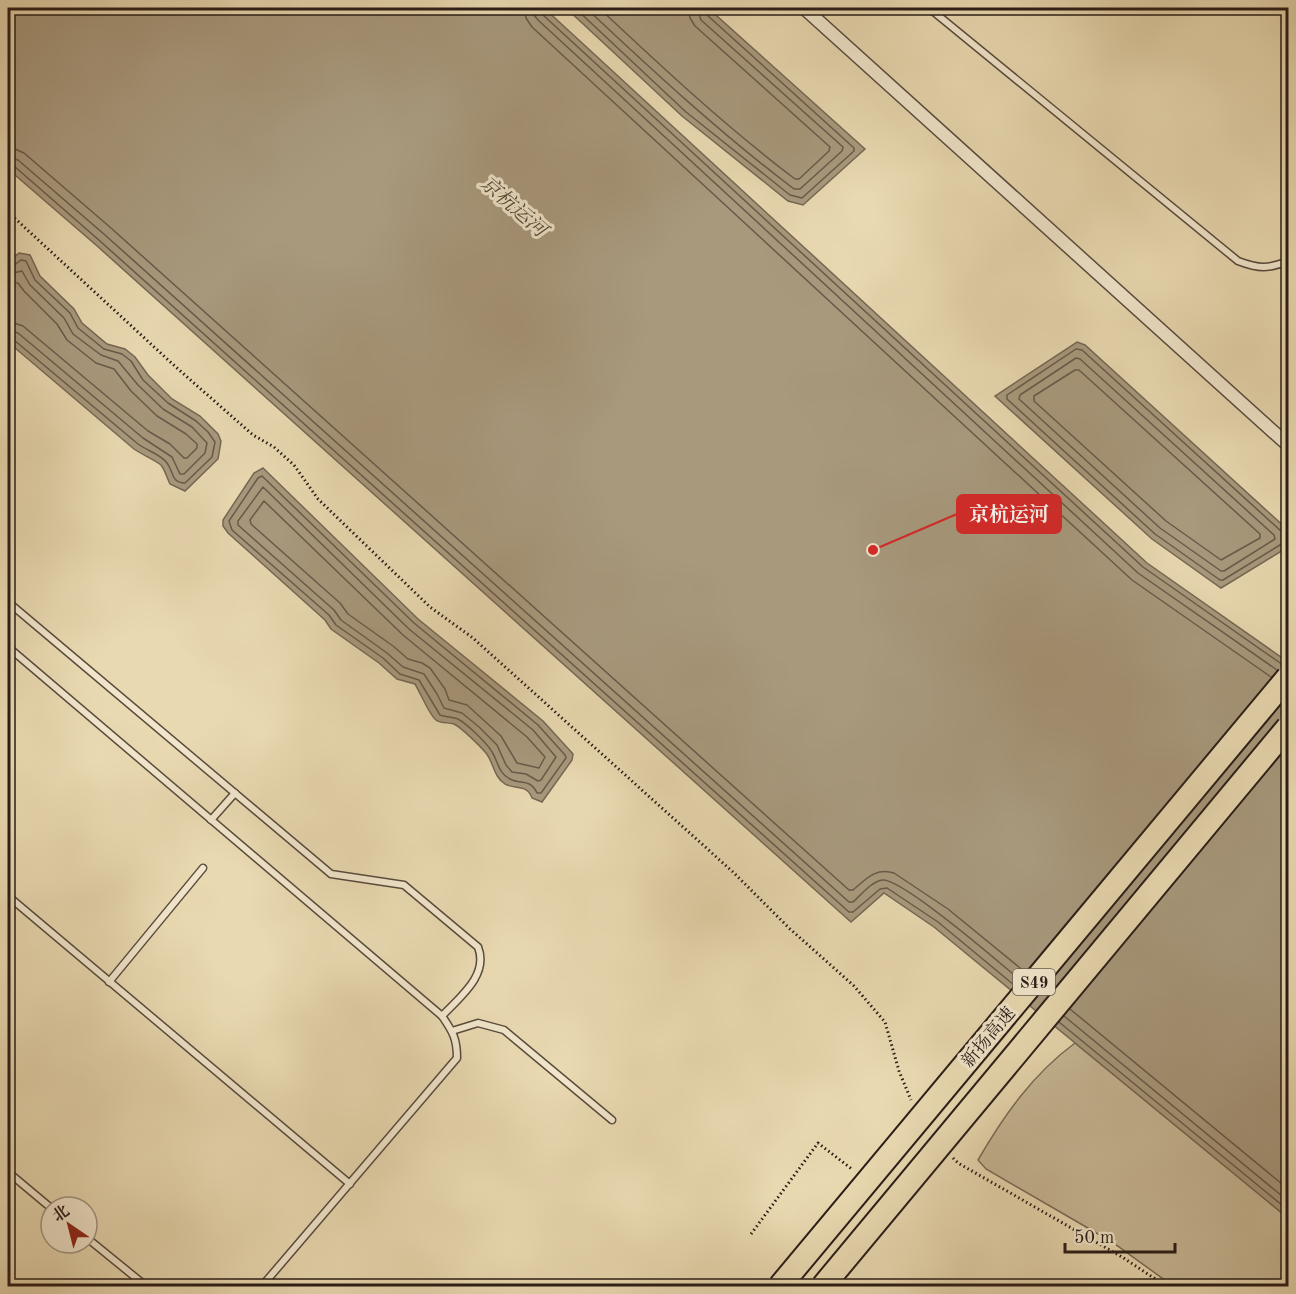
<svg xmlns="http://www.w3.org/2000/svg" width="1296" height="1294" font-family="'Old Standard TT','Noto Serif SC',serif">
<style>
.green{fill:#c8b997;stroke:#786a57;stroke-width:1.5}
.water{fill:#a8997d;stroke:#756754;stroke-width:1.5}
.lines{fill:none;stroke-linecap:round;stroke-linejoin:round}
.shore{stroke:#685a4a;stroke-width:1.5}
.service-casing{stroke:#594b3e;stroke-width:9}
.minor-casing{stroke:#594b3e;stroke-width:15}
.path{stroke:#291c17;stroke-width:3;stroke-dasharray:1.5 3;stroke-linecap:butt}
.service{stroke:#f1e6cc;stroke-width:6}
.minor{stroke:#f1e6cc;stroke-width:12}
.motorway-bridge-casing{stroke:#291c17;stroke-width:26;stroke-linecap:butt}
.motorway-bridge{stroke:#e9d9b1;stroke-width:22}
.labels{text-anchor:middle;stroke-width:6;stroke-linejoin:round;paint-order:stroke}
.shield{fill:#f1e6cc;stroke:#65594d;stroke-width:1.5}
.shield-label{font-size:16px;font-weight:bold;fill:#291c17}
.street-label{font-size:18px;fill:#291c17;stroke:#f1e6cc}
.water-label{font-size:20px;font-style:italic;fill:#55483b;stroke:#f1e6cc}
.leader{fill:none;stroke:#d62828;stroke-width:2}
.callout-dot{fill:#d62828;stroke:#f1e6cc;stroke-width:2}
.callout{fill:#d62828;stroke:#d62828;stroke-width:2}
.callout-label{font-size:20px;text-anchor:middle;font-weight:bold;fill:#fff}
</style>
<rect width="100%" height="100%" fill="#e9d9b1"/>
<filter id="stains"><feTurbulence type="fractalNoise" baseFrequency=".00333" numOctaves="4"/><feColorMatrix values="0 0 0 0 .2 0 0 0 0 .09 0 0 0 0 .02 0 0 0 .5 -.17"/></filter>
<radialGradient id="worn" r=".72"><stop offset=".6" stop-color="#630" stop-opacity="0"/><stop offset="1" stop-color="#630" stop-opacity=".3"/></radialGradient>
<path class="green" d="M1075 1043 1288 1218V1286H1173L1112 1242 986 1169 978 1160C1004 1115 1033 1074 1075 1043Z"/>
<g class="water">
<path d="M8 8H544L1147 563 1288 662V1218L934 927 884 893 851 922 96 245 8 169Z"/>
<path d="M566 8H708L865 149 803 205 788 201 682 116Z"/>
<path d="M19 253 30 255 40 276 74 309 82 323 107 344 125 349 135 357 148 375 172 399 200 416 218 434 221 441 218 459 185 491 170 484C167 478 165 470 161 465 157 461 141 454 134 449L8 342V262Z"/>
<path d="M1077 342 1085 345 1288 530V547L1221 588 1152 539 995 396Z"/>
<path d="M263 468 418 619 543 721 573 754 572 760 542 802 532 798C527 784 516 790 505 784 493 776 494 763 486 753 480 746 462 728 454 724 449 722 441 724 436 720 430 716 420 692 415 684L397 679 379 663 331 629 325 620 228 533 223 526V520L254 473Z"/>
</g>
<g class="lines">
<g class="shore">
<path d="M524 8 526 18 532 27 1132 580 1271 677"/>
<path d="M533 8 534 15 538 20 1138 573 1277 670"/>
<path d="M541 8 543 15 1143 567 1283 665"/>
<path d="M575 8 686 112 790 195 802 198 854 151V148L707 15 705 8"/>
<path d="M586 8C653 71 720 133 794 189H800L842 151 843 147 701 20 697 8"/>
<path d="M599 8C662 67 725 126 795 179H799L829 151 830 147 695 26 690 18 688 8"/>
<path d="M8 148 15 149 24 153 111 228 849 890H853C866 879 876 867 894 873L948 909 1025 972"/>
<path d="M8 157 18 160 105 235 849 902H853C861 895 871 882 882 880 901 877 1000 963 1019 979"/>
<path d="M8 165 14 166 100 241 849 912H853L880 889 887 888 938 922 1014 985"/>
<path d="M8 266H13L21 260 26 261 35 280 70 313 78 328 104 349 122 354 131 361 143 380 168 403 196 421 208 432 215 442 212 457 185 483C171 483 174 472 167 463 162 455 146 450 138 444L14 340 8 338"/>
<path d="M8 274 22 271 30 285 64 318 73 334 101 355 118 361 138 385 163 409 192 427 207 443 205 453 184 474H180L172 457 143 438 18 333 8 330"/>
<path d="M8 283H18L24 291 57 324 67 340 96 363 114 369 131 391 157 416 186 434 197 444V448L187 458H184L170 444 148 431 23 326 8 321"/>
<path d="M1076 358 1080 359 1274 535 1275 539 1224 571H1221L1160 528 1019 399 1020 395Z"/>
<path d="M1075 370H1079L1260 534V538L1221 560 1166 521 1034 401V396Z"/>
<path d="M262 476 414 623 538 725 565 755 566 758 541 793H537C530 778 521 785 510 779 498 773 498 761 492 752 487 743 467 724 458 719 453 717 445 717 440 715L419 680 400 674 383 658 336 625 329 615 232 530 229 521 258 478Z"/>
<path d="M263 487 409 629 533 730 556 757 541 780 538 781 526 774 512 772 506 765 497 745 479 727 462 713 444 708 437 694 424 674 403 667 387 653 341 620 334 610 238 525V521Z"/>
<path d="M264 501 403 635 527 737 545 757 539 768 517 763 501 736 467 705 449 700 445 689 430 668 422 663 408 659 393 646 348 614 340 603 251 524 250 520Z"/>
<path d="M1288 534 1282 532 1082 350 1076 349 1007 395V399L1155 534 1220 580H1223L1283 543 1288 542"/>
<path d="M1070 1009 1288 1189"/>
<path d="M1064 1016 1288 1201"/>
<path d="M1059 1022 1288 1210"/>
</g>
<g class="service-casing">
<g id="service">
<path d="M929 8 1238 261C1259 269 1268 269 1288 261"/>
<path d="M8 602 331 874 404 885 478 947C489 975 460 997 442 1016"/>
<path d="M8 647 442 1016C453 1032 457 1039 457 1058L262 1286"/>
<path d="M211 820 235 793"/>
<path d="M8 896 350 1184"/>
<path d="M109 982 203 868"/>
<path d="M452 1031 478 1023 504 1030 612 1120"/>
<path d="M8 1172 51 1208"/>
<path d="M87 1238 146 1286"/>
</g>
</g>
<g class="minor-casing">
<path id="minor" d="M804 8 1288 445"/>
</g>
<g class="path">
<path d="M8 212 178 369 253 435 274 447 294 465 318 499 430 607 473 638 733 872 789 928 854 986 885 1022 899 1071 911 1100"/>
<path d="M953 1158 958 1163 1122 1257 1166 1286"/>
<path d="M751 1234 818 1143 853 1170"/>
</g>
<use href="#service" class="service"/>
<use href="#minor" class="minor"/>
<g class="motorway-bridge-casing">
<g id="motorway-bridge">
<path d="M780 1286 1288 677"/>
<path d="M823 1286 1288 727"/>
</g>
</g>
<use href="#motorway-bridge" class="motorway-bridge"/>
</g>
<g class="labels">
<rect class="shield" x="1013" y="969" width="42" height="26" rx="4.5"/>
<g class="shield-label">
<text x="1034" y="988">S49</text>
</g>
<g class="street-label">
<text transform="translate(988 1037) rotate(-50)" y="6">新扬高速</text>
</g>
<g class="water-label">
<text transform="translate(514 206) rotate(41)" y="7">京杭运河</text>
</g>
</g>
<path class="leader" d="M873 550L957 514"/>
<circle class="callout-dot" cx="873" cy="550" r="6"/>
<rect class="callout" x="957" y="495" width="104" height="38" rx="6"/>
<g class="callout-label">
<text x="1009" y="521">京杭运河</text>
</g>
<rect width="1296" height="1294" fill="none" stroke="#e9d9b1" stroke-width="30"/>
<rect x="9" y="9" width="1278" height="1276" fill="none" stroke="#291c17" stroke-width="3"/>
<rect x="15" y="15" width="1266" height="1264" fill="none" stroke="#291c17" stroke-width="1.5"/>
<g transform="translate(69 1225) rotate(325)"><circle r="28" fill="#f1e6cc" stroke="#a19584" stroke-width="1.5"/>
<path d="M0-4.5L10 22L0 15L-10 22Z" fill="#8f2418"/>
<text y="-9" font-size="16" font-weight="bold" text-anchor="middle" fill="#291c17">北</text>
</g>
<path d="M1065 1243v9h110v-9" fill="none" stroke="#291c17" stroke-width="3"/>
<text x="1074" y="1243" font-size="18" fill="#291c17" stroke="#f1e6cc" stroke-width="4.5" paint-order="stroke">50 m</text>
<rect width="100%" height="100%" filter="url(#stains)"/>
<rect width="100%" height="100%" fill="url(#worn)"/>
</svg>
